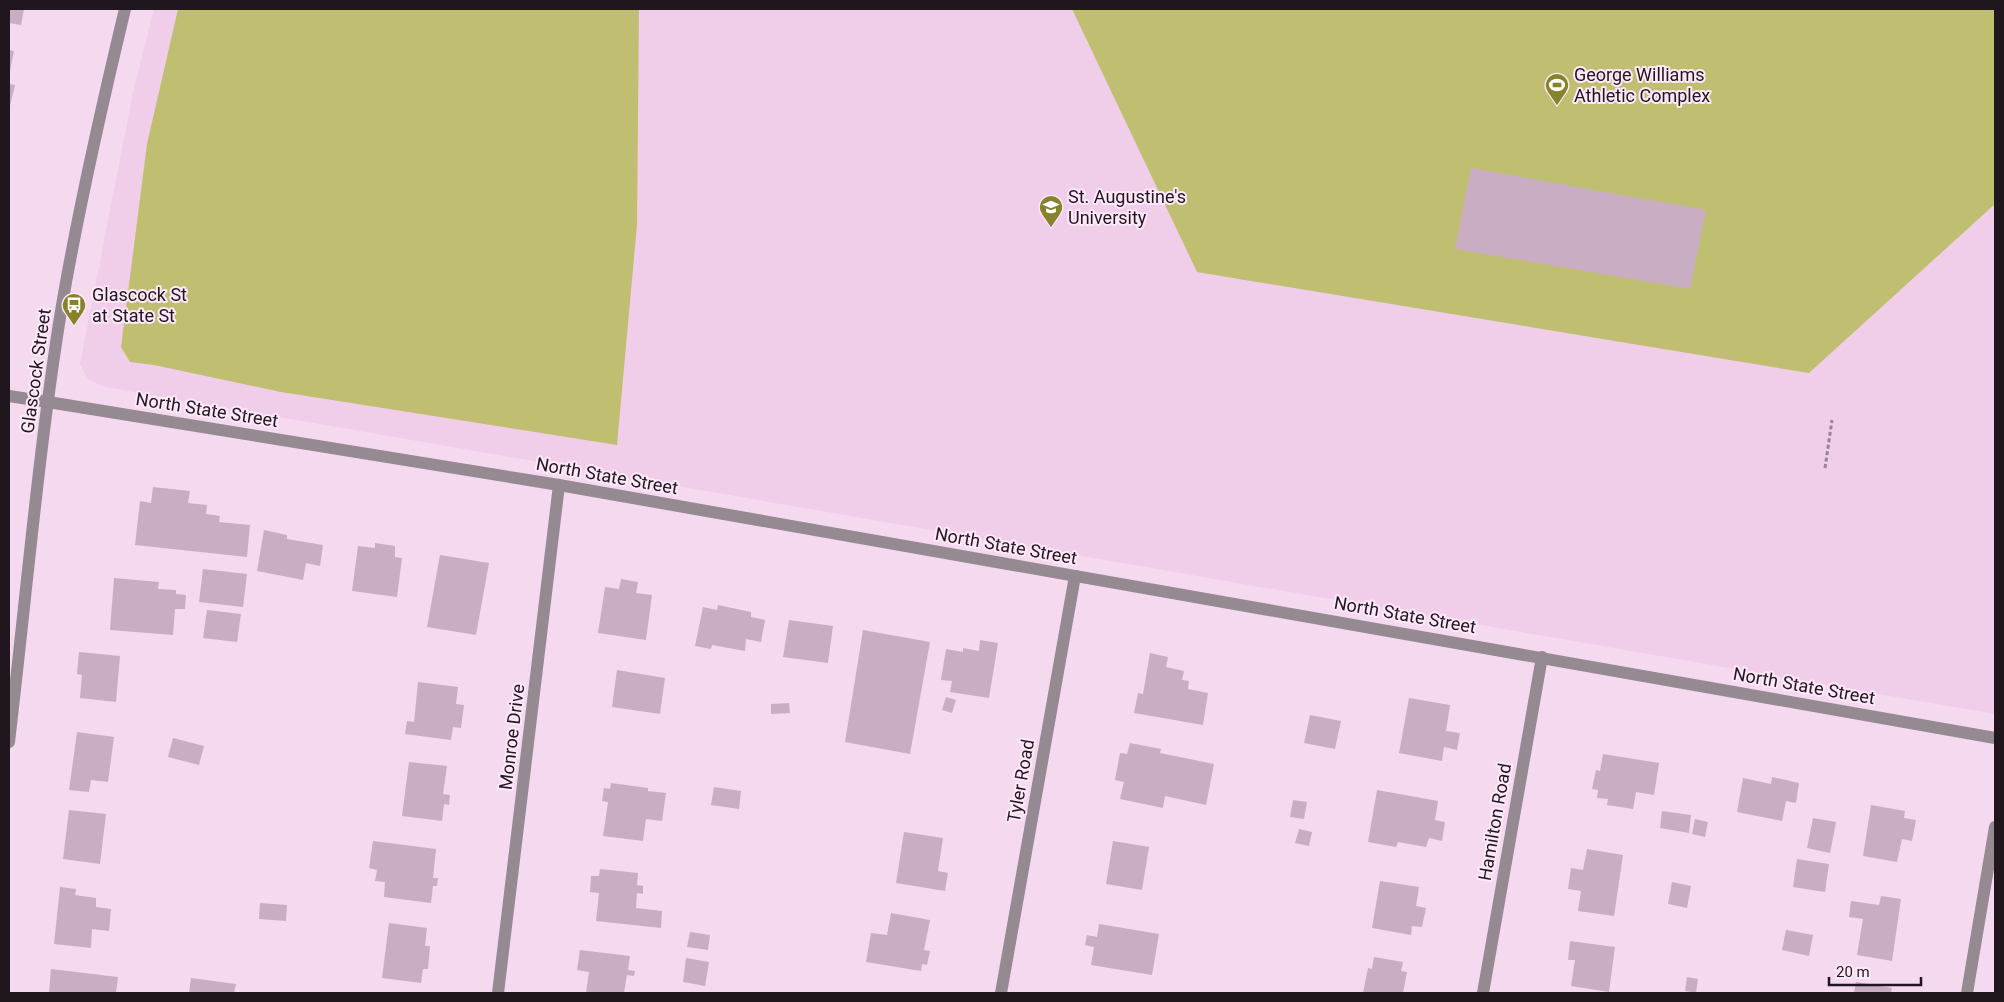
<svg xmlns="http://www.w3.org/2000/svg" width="2004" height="1002" font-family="Roboto,sans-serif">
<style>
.built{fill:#f0cde9}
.green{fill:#c0bf71}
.building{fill:#c9aec3}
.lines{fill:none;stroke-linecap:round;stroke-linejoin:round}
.path{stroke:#988494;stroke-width:3;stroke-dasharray:4 2.5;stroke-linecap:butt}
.minor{stroke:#958992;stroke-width:12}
.tertiary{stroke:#958992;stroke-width:12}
.labels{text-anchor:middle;stroke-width:4;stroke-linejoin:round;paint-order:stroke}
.poi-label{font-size:18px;fill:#20161e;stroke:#ffe8fa;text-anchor:start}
.street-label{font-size:18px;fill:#20161e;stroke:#ffe8fa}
</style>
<rect width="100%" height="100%" fill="#f5d9ef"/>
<path class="built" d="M154 9H1995V714L105 387 88 379 80 364 133 93Z"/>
<g class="green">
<path d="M178 9H639L637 225 617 445 281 392 154 365 130 362 121 347 147 144Z"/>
<path d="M1072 9H1995V204L1809 373 1197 272Z"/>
</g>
<g class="building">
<path d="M9 9H24L21 25 9 23Z"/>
<path d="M9 50 14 51 10 71H9Z"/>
<path d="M9 84 15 85 9 110Z"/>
<path d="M1471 168 1706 210 1690 289 1455 249Z"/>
<path d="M153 487 190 491 188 503 207 505 206 514 220 516 219 522 250 525 247 557 135 545 140 501 151 503Z"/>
<path d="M264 530 287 535V539L323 545 320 566 306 563 303 580 257 571Z"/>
<path d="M375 543 395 546V557L402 558 397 597 352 591 358 546 375 548Z"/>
<path d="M440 555 489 563 476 635 427 627Z"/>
<path d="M203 569 247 574 243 607 199 602Z"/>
<path d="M114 578 159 582 158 589 176 590V594L186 595 185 609H175L173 635 110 630Z"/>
<path d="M621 579 638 582 636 593 652 595 646 640 598 633 605 587 619 589Z"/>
<path d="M718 605 751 612V617L765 620 761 642 746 639 745 651 712 645 711 649 695 646 703 607 717 610Z"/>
<path d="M207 610 241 614 237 642 203 638Z"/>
<path d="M789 620 833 626 828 663 783 657Z"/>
<path d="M863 630 930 642 910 754 845 742Z"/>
<path d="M980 640 998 643 989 698 950 692 952 681 941 680 946 649 963 652V648L979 651Z"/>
<path d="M79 652 120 656 116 702 80 698 82 675 77 674Z"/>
<path d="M1150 653 1168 657 1166 667 1184 671 1182 680 1189 681 1188 689 1208 693 1203 725 1134 713 1138 693 1143 694Z"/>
<path d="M617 670 665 678 660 714 612 707Z"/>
<path d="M418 682 458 687 456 704 464 705 461 728 453 727 451 740 405 734 407 721 414 722Z"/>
<path d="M946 697 956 700 952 713 942 710Z"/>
<path d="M1409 698 1450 705 1446 731 1460 733 1457 750 1444 747 1442 761 1399 753Z"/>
<path d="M789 703 790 713 771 714V704Z"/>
<path d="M1310 715 1341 721 1335 749 1304 743Z"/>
<path d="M77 732 114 737 108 782 91 780 89 792 69 790Z"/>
<path d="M173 738 204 746 199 765 168 757Z"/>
<path d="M1130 743 1161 749 1160 753 1214 764 1206 805 1165 796 1163 808 1120 799 1124 782 1115 780 1120 753 1127 754Z"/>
<path d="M1603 754 1659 763 1654 795 1636 792 1633 809 1607 805 1608 799 1597 798 1598 790 1592 789 1596 770 1600 771Z"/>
<path d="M409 762 447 766 443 794 450 795 449 805 444 804 442 821 402 816Z"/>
<path d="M1772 777 1799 783 1796 803 1786 801 1782 821 1737 812 1743 778 1771 784Z"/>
<path d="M611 783 648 788V791L666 793 662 821 646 819 643 841 603 836 608 802 602 801 604 788 610 789Z"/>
<path d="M714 787 741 791 739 809 711 805Z"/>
<path d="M1377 790 1438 801 1435 820 1445 822 1442 841 1429 838 1426 847 1398 842 1396 847 1368 842Z"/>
<path d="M1293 800 1307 802 1304 819 1290 817Z"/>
<path d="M1871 805 1905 811 1904 818 1916 820 1912 841 1902 839 1897 862 1863 856Z"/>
<path d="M69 810 106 814 100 864 63 859Z"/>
<path d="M1662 811 1691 815 1689 833 1660 828Z"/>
<path d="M1813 818 1836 822 1830 853 1807 848Z"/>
<path d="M1695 819 1708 822 1705 837 1692 834Z"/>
<path d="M1299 829 1312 832 1309 846 1295 843Z"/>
<path d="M904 832 943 838 938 871 948 873 945 891 896 883Z"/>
<path d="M373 841 436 849 433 878H438L437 886H433L431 903 384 897 385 882 375 881 377 870 369 868Z"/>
<path d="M1113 841 1149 847 1142 890 1106 884Z"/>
<path d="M1587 849 1623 855 1614 916 1578 911 1581 891 1568 889 1571 868 1583 870Z"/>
<path d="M1797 859 1829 864 1825 892 1793 887Z"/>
<path d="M600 869 638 873 637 885 643 886V894L637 893 636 908 662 911 661 928 596 921 599 893 590 892 591 876H599Z"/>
<path d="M1380 881 1419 887 1416 906 1426 908 1422 927 1412 926 1411 935 1372 928Z"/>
<path d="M1672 882 1691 886 1687 908 1668 904Z"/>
<path d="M60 887 76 889 75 895 96 898V907L111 909 109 931 92 929 91 948 54 944Z"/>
<path d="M1881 896 1901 899 1892 961 1857 955 1863 919 1849 917 1851 901 1879 905Z"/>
<path d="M260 903 287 905 286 921 259 919Z"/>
<path d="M891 913 930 920 924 950 930 951 927 965 922 964 921 971 866 962 871 933 887 935Z"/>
<path d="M389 923 427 928 425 946H430L428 969H423L421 983 382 978Z"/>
<path d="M1099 924 1159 934 1152 975 1091 965 1094 947 1085 945 1087 935 1097 937Z"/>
<path d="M1786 930 1813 935 1809 956 1782 950Z"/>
<path d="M690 932 710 935 708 950 687 947Z"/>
<path d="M1570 941 1615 947 1609 992 1571 986 1575 960H1568Z"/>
<path d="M580 950 630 956 628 970 635 971 634 976 627 975 624 993H586L589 972 577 970Z"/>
<path d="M1374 957 1403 962 1401 971 1407 972 1403 993H1363L1368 968 1372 969Z"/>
<path d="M686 958 709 962 705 986 683 982Z"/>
<path d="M51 969 118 977 116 993H49Z"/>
<path d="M1687 977 1698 979 1696 993 1685 991Z"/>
<path d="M191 978 236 984 234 993H189Z"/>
<path d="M1856 982 1892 988 1891 993H1854Z"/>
</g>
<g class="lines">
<path class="path" d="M1825 468 1832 420"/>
<g class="minor">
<path d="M9 396 48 402"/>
<path d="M498 993 559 485"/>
<path d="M1001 993 1075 576"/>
<path d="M1483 993 1542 657"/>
<path d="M1967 993 1995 827"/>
</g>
<g class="tertiary">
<path d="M48 402 559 485 1995 738"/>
<path d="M9 742C26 599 38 454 61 311 78 210 101 109 125 9"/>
</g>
</g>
<defs>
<g id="stadium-pin" transform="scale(1.25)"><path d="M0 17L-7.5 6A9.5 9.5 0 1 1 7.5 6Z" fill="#86832c" stroke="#ffe8fa"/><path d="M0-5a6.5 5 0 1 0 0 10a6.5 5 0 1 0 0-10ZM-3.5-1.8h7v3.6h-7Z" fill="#fff"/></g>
<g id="university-pin" transform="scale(1.25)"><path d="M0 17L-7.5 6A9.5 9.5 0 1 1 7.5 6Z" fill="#86832c" stroke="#ffe8fa"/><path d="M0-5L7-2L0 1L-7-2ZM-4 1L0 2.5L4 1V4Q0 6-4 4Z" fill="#fff"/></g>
<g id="bus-pin" transform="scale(1.25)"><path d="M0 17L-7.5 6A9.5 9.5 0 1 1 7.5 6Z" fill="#86832c" stroke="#ffe8fa"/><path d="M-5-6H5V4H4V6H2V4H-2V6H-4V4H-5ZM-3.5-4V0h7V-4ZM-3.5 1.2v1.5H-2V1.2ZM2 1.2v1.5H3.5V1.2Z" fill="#fff"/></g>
</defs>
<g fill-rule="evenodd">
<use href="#stadium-pin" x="1557" y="85"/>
<use href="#university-pin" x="1051" y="207"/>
<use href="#bus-pin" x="74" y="305"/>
</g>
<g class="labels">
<g class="poi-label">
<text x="1574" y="81">George Williams<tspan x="1574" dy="21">Athletic Complex</tspan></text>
<text x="1068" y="203">St. Augustine's<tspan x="1068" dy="21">University</tspan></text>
<text x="92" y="301">Glascock St<tspan x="92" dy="21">at State St</tspan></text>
</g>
<g class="street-label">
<text transform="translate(36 371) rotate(-82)" y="6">Glascock Street</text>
<text transform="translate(207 410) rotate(9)" y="6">North State Street</text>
<text transform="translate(607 476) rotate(10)" y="6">North State Street</text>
<text transform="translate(1006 546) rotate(10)" y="6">North State Street</text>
<text transform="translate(1405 615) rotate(10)" y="6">North State Street</text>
<text transform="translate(1804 686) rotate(10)" y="6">North State Street</text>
<text transform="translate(512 737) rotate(-83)" y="6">Monroe Drive</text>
<text transform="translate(1021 781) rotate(-80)" y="6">Tyler Road</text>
<text transform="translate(1495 822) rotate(-80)" y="6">Hamilton Road</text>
</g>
</g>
<rect width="2004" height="1002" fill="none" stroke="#20161e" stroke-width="20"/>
<path d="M1829 977v8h92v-8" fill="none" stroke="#20161e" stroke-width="2.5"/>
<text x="1836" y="977" font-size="15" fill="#20161e" stroke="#ffe8fa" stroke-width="4" paint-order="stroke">20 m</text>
</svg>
